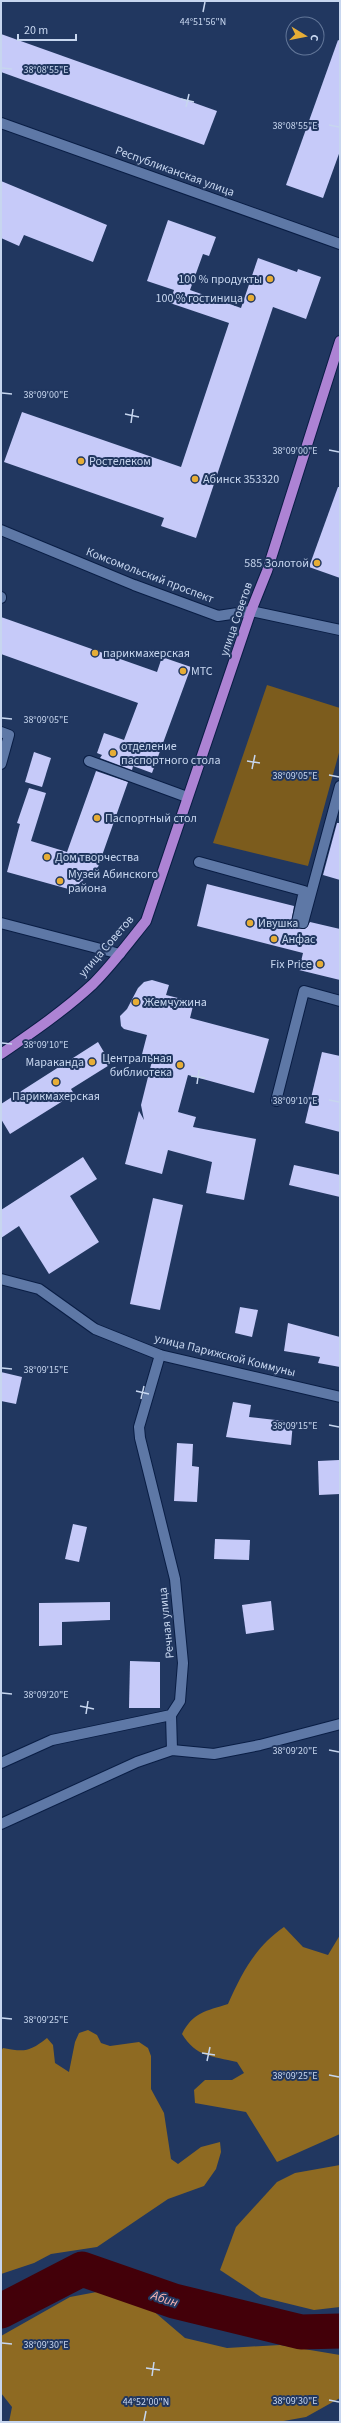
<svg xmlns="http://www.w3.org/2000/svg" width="341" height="2423" font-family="'Source Sans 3',sans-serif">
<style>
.green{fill:#7c5c1d}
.forest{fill:#8e6a22}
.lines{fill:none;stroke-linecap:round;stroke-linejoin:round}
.river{stroke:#430009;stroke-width:35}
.building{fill:#c6caf9}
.minor-casing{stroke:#091d44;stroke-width:12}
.major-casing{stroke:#091d44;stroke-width:12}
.minor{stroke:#5e78a6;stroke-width:10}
.major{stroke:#ad83d4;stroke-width:10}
.ticks{fill:none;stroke:#c7d6ef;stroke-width:1.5}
.poi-dot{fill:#e6ad36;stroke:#213760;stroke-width:1.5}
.labels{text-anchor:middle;stroke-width:4;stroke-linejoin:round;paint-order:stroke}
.street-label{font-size:12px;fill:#c7d6ef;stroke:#213760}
.poi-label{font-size:12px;fill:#c7d6ef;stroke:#213760;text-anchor:start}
.water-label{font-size:13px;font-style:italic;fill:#f8b6b4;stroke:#213760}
.ticks-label{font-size:10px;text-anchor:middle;fill:#c7d6ef;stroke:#213760;stroke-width:4;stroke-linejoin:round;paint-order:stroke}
</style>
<rect width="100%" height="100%" fill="#213760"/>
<path class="green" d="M267 685 340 708V749L308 866 213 843Z"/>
<g class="forest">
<path d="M284 1927 303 1947 328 1955 340 1935V2134L277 2162 246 2112 195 2103 194 2090 205 2080H232L244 2073 237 2062C212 2056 196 2057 182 2034 193 2012 206 2011 228 2004 242 1973 255 1947 284 1927Z"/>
<path d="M88 2030 97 2035 101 2043 110 2046 139 2042 148 2048 151 2056V2089L164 2113 171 2159 178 2164 201 2147 220 2142 221 2152 216 2169 204 2186 168 2199 97 2247 51 2254 34 2263 1 2274V2051L3 2048C25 2052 29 2052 47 2038L53 2045 55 2063 69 2072 75 2042 79 2033Z"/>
<path d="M340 2165V2307L314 2310 261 2297 220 2270 236 2227 277 2182 295 2173Z"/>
<path d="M102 2291 132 2297 144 2303 185 2338 227 2348 280 2345 340 2355V2398L306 2417 278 2422H9L12 2407 1 2393V2336L70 2297Z"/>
</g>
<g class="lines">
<path class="river" d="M1 2311 82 2269 174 2301 301 2332 340 2331"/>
</g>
<g class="building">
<path d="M1 34 217 111 204 145 1 72Z"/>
<path d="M338 40 340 41V151L323 198 286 185Z"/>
<path d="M1 181 107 225 93 262 24 235 19 246 1 238Z"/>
<path d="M168 220 216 237 209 256 203 254 190 290 241 308 258 258 297 272 298 269 321 277 306 319 273 307 196 538 161 526 164 518 4 462 22 412 181 467 229 323 170 303 174 290 147 281Z"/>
<path d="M338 487H340V578L309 567Z"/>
<path d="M1 617 157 672 162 657 191 667 152 773 133 766 132 770 100 758 102 755 97 753 104 733 124 740 138 703 1 654Z"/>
<path d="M34 752 51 758 42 787 25 782Z"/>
<path d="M96 771 128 782 98 867 72 890 7 872 20 824 17 823 29 788 46 793 31 841 67 852Z"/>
<path d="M337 823H340V880L323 875Z"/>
<path d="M207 884 294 906 291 924 296 928 305 929 310 922 340 929V980L299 970 303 953 197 926Z"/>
<path d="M152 980 169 985 166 995 194 1002 190 1018 269 1039 254 1093 188 1075 178 1112 196 1117 193 1127 256 1139 244 1200 206 1193 212 1162 168 1150 162 1174 125 1164 139 1111 144 1120 141 1105 152 1061 141 1058 147 1035 124 1029 121 1026 120 1016 127 1009 138 988 144 982Z"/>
<path d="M98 1042 111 1064 71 1089 74 1094 10 1134 1 1119V1104Z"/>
<path d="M322 1052 340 1056V1132L305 1123Z"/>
<path d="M83 1157 97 1179 70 1196 99 1242 49 1274 19 1226 1 1238V1210Z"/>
<path d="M294 1165 340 1175V1197L289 1185Z"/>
<path d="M153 1198 183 1205 160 1310 130 1304Z"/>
<path d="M240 1307 258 1310 252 1337 235 1333Z"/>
<path d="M288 1323 340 1337V1367L318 1363 320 1357 284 1351Z"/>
<path d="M1 1372 22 1377 16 1404 1 1401Z"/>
<path d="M233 1402 251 1405 249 1417 293 1422 291 1445 226 1437Z"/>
<path d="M177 1443 193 1444 192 1466 199 1467 197 1502 174 1501Z"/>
<path d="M339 1460 340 1494 319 1495 318 1461Z"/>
<path d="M73 1524 87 1527 79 1562 65 1559Z"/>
<path d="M215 1539 250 1540 249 1560 214 1559Z"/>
<path d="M271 1601 274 1630 246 1634 242 1605Z"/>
<path d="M110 1602V1620L62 1622V1645L39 1646V1603Z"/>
<path d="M130 1661 160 1662V1708H129Z"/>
</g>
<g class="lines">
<g class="minor-casing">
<g id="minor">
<path d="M1 123 340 244"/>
<path d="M1 530 134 585 218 616 251 611 340 630"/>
<path d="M1 598V597"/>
<path d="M1 732 9 735 1 764"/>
<path d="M89 761 187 797"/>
<path d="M199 862 304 891 297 922 303 923 340 786"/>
<path d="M1 923 120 954"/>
<path d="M276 1101 304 991 340 1001"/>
<path d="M1 1279 39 1289 95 1329 160 1355 340 1397"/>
<path d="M171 1715 172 1750"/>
<path d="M1 1763 52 1740 171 1715 180 1701 183 1663 175 1579 140 1438 139 1427 160 1355"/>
<path d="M1 1824 137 1762 172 1750 214 1754 260 1745 340 1724"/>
</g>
</g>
<g class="major-casing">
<path id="major" d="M1 1054C33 1032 65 1010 93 984 113 964 129 942 146 921L251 611 267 571 340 341"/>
</g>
<use href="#minor" class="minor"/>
<use href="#major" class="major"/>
</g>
<path class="ticks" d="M203 12 205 2M2 68 12 69M181 99 194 102M186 107 189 94M329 125 339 127M2 393 12 394M125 414 139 417M131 423 133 409M329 450 339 452M2 718 12 719M247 761 260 763M252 769 255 755M329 775 339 777M2 1043 12 1044M191 1076 205 1078M197 1084 199 1070M329 1100 339 1102M2 1368 12 1369M136 1391 149 1394M141 1399 144 1386M329 1425 339 1427M2 1693 12 1694M80 1706 94 1709M86 1714 88 1701M329 1750 339 1752M2 2018 12 2019M202 2053 215 2055M207 2061 210 2047M329 2075 339 2077M2 2343 12 2344M146 2368 160 2370M152 2376 154 2362M329 2400 339 2402M144 2421 146 2411"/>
<g class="poi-dot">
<circle cx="270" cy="279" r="4"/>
<circle cx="251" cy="298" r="4"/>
<circle cx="81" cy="461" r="4"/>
<circle cx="195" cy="479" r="4"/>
<circle cx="317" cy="563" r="4"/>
<circle cx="95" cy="653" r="4"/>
<circle cx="183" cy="671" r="4"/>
<circle cx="113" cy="753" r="4"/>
<circle cx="97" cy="818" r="4"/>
<circle cx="47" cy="857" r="4"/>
<circle cx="60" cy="881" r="4"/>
<circle cx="250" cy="923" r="4"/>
<circle cx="274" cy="939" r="4"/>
<circle cx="320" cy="964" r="4"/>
<circle cx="136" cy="1002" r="4"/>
<circle cx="92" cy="1062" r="4"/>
<circle cx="180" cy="1065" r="4"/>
<circle cx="56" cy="1082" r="4"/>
</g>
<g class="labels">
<g class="street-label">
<text transform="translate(175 171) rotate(20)" y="4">Республиканская улица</text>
<text transform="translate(150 575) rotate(21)" y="4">Комсомольский проспект</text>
<text transform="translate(236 619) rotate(-71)" y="4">улица Советов</text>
<text transform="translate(106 946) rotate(-49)" y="4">улица Советов</text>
<text transform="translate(225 1355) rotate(14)" y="4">улица Парижской Коммуны</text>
<text transform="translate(166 1623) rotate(-96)" y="4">Речная улица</text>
</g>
<g class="poi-label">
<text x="262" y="283" text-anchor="end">100 % продукты</text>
<text x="243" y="302" text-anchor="end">100 % гостиница</text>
<text x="89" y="465">Ростелеком</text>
<text x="203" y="483">Абинск 353320</text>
<text x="309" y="567" text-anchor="end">585 Золотой</text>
<text x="103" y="657">парикмахерская</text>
<text x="191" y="675">МТС</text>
<text x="121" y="750">отделение<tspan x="121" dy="14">паспортного стола</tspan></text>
<text x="105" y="822">Паспортный стол</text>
<text x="55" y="861">Дом творчества</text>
<text x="68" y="878">Музей Абинского<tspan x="68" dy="14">района</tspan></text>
<text x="258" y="927">Ивушка</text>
<text x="282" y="943">Анфас</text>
<text x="312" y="968" text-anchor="end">Fix Price</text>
<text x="144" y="1006">Жемчужина</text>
<text x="172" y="1062" text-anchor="end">Центральная<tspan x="172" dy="14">библиотека</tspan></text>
<text x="84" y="1066" text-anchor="end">Мараканда</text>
<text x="56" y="1100" text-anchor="middle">Парикмахерская</text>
</g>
<g class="water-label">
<text transform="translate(165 2298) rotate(18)" y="5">Абин</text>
</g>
</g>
<g class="ticks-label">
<text x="203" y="25">44°51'56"N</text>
<text x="46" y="73">38°08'55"E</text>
<text x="295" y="129">38°08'55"E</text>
<text x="46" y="398">38°09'00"E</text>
<text x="295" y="454">38°09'00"E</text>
<text x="46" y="723">38°09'05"E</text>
<text x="295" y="779">38°09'05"E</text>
<text x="46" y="1048">38°09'10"E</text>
<text x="295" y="1104">38°09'10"E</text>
<text x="46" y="1373">38°09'15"E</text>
<text x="295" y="1429">38°09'15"E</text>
<text x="46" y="1698">38°09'20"E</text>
<text x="295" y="1754">38°09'20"E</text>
<text x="46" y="2023">38°09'25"E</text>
<text x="295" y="2079">38°09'25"E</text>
<text x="46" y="2348">38°09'30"E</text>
<text x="295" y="2404">38°09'30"E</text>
<text x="146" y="2405">44°52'00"N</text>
</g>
<rect width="341" height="2423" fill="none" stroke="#c7d6ef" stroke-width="4"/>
<g transform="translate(305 36) rotate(100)"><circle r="19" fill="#213760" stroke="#637799"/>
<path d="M0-3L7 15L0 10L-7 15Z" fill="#e6ad36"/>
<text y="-6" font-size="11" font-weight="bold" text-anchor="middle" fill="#c7d6ef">С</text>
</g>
<path d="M18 34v6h58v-6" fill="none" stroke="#c7d6ef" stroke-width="2"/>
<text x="24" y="34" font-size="12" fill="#c7d6ef" stroke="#213760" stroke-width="3" paint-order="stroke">20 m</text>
</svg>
